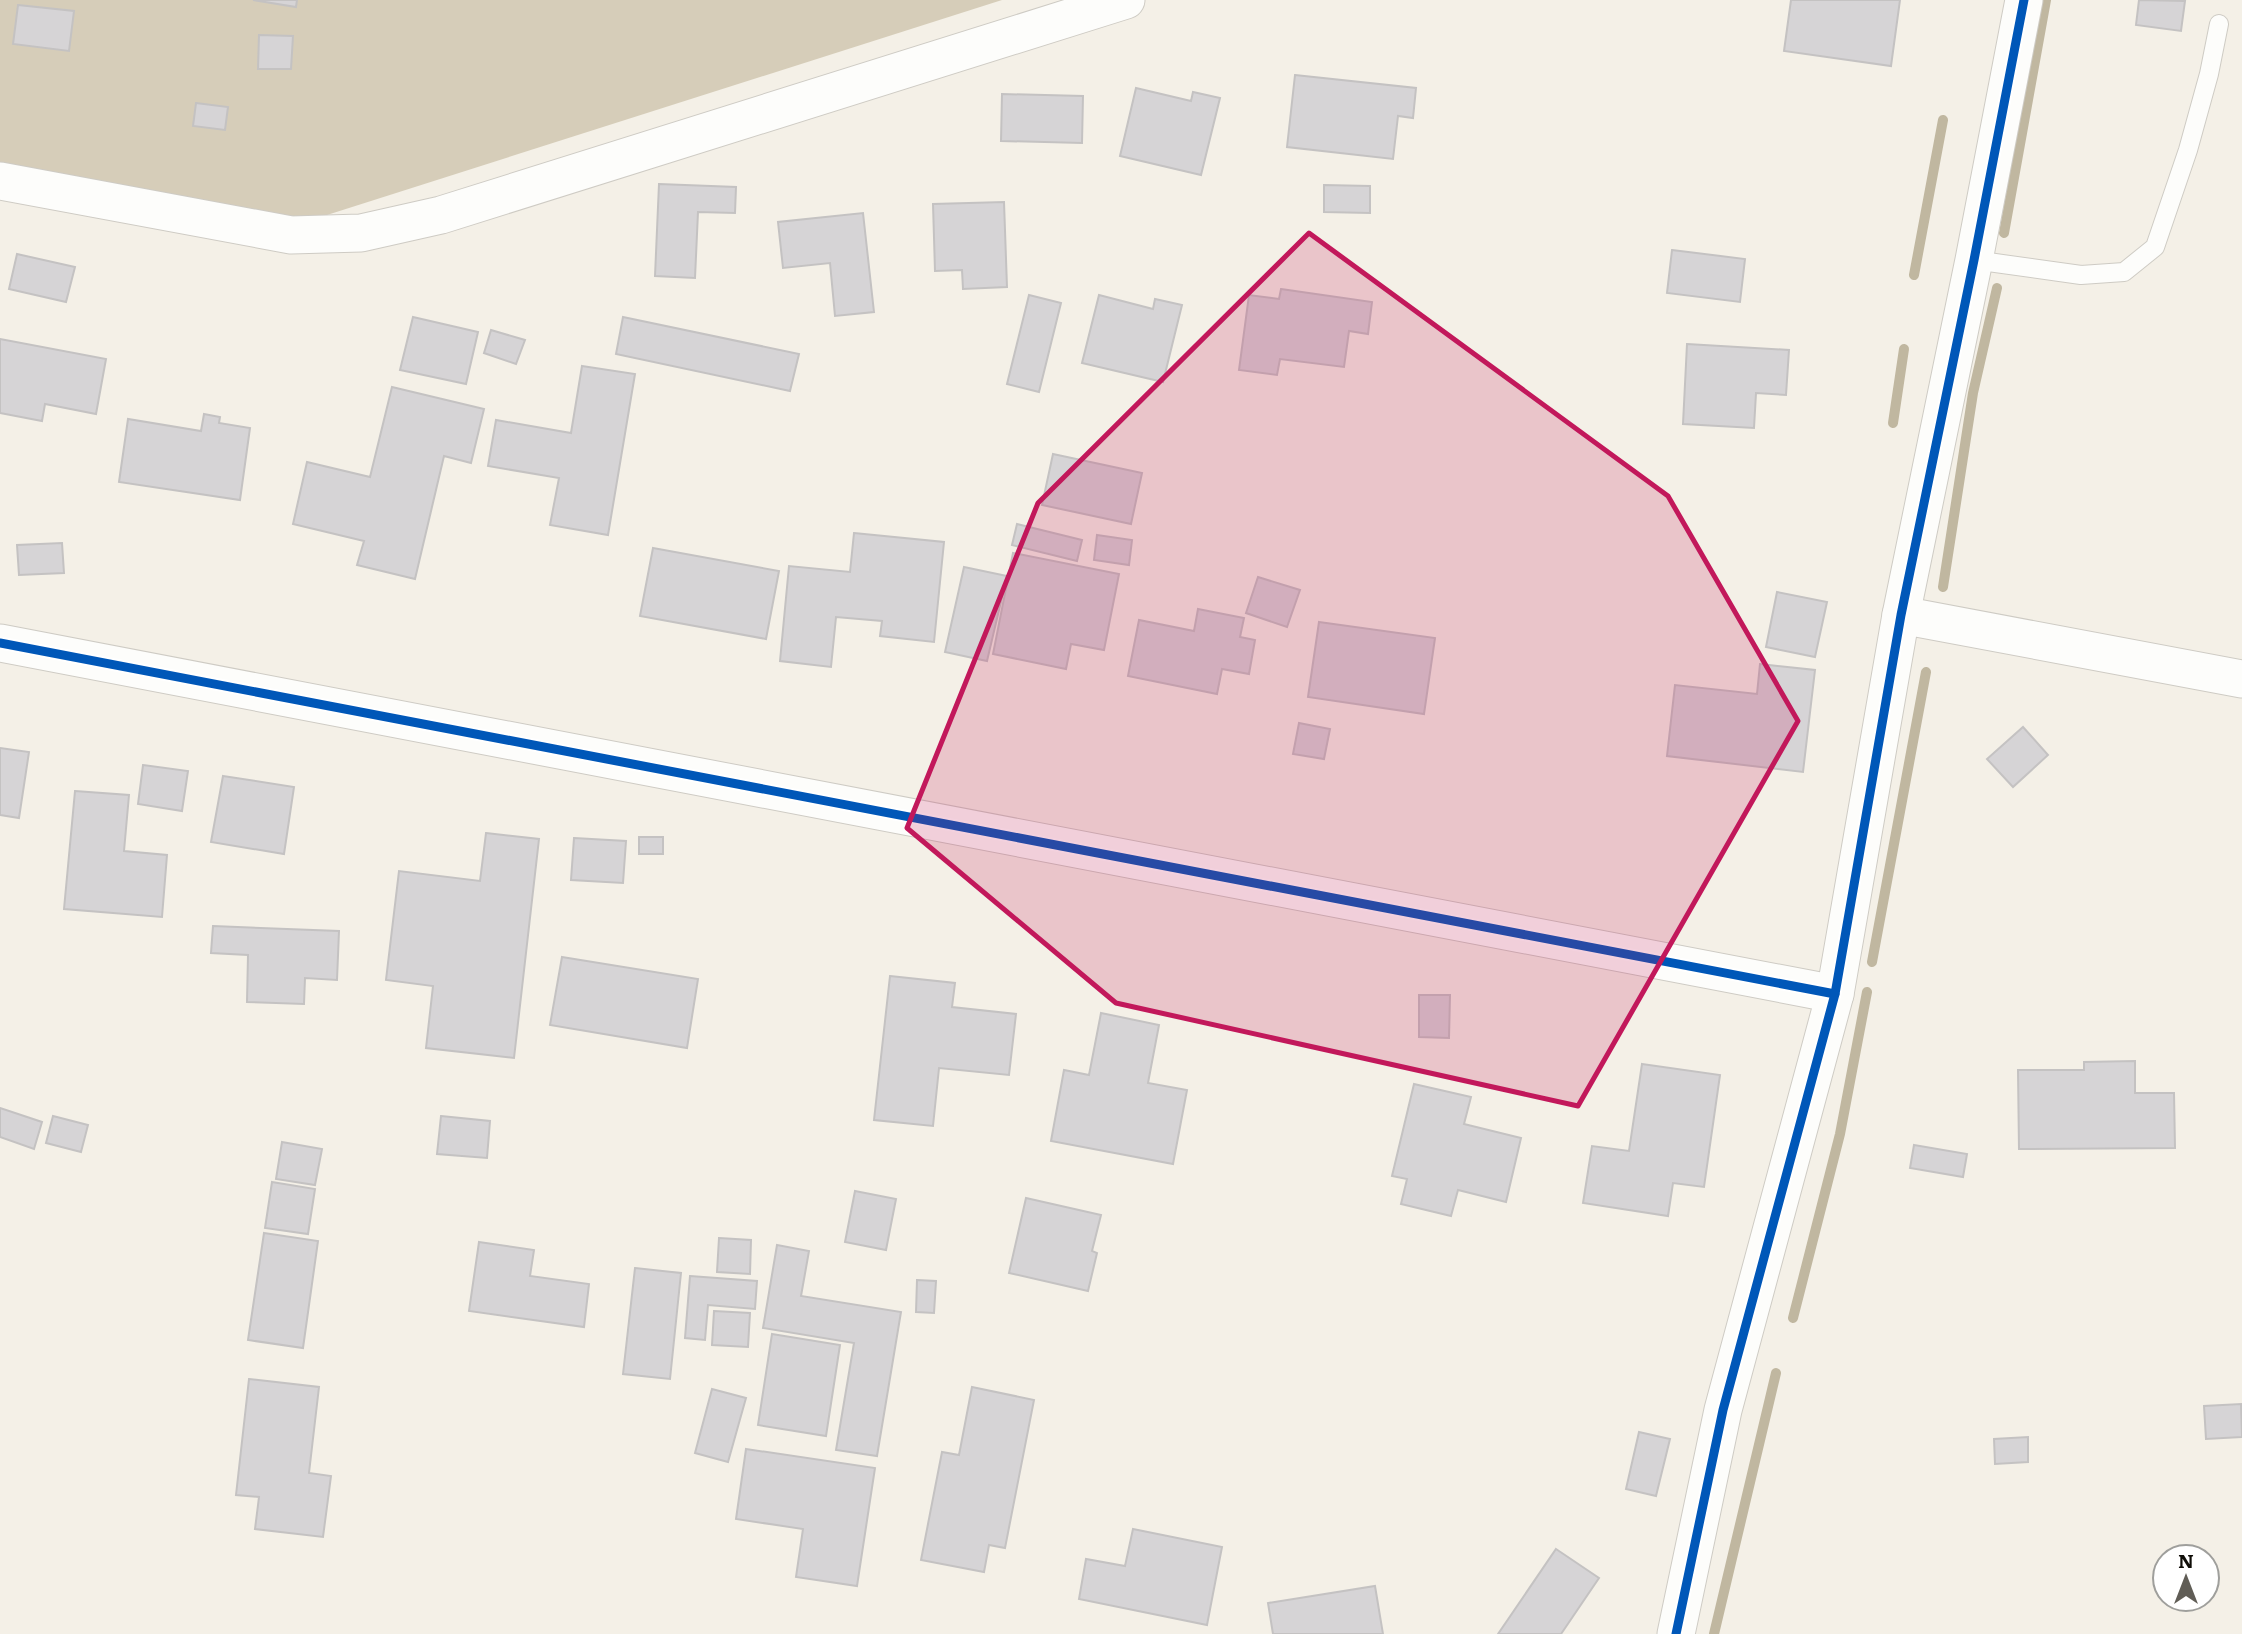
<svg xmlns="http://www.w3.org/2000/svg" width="2242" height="1634" font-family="Literata,serif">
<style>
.forest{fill:#d6cdb9}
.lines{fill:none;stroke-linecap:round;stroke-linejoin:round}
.stream{stroke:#c0b7a0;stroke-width:10}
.building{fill:#d6d4d6;stroke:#c4c2c2;stroke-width:2}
.lane-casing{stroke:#cecbc4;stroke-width:20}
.street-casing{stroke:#cecbc4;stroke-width:39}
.lane{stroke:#fdfdfb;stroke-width:18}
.street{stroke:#fdfdfb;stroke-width:37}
.cycleway-casing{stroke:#fff;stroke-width:13}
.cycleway{stroke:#0057b8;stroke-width:9}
.marked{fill:#c2185b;fill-opacity:0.2;stroke:#c2185b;stroke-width:5;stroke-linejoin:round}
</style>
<rect width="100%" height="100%" fill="#f4f0e7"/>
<path class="forest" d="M0 0H1002L305 222 0 167Z"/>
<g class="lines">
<g class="stream">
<path d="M2004 233 2046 0"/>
<path d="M1914 275 1943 120"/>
<path d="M1893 423 1904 349"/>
<path d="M1943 587 1973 393 1997 288"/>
<path d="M1872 962 1926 672"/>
<path d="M1793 1318 1840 1134 1867 992"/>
<path d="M1714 1634 1776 1373"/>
</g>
</g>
<g class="building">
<path d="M253 0H297L296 7Z"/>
<path d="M1791 0H1900L1891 66 1784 51Z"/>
<path d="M2139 0 2185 1 2181 31 2136 25Z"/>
<path d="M18 5 74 11 69 51 13 44Z"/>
<path d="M259 35 293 36 291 69H258Z"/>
<path d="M1295 75 1416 88 1413 118 1398 116 1393 159 1287 147Z"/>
<path d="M1136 88 1191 101 1193 92 1220 98 1201 175 1120 156Z"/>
<path d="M1002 94 1083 96 1082 143 1001 141Z"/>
<path d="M196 103 228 107 225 130 193 126Z"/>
<path d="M659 184 736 187 735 213 698 212 695 278 655 276Z"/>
<path d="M1324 185 1370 186V213L1324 212Z"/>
<path d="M1004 202 1007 287 963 289 962 270 935 271 933 204Z"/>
<path d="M863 213 874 312 835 316 830 263 783 268 778 222Z"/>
<path d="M1672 250 1745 259 1740 302 1667 293Z"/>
<path d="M17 254 75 267 66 302 9 289Z"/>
<path d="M1281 289 1372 302 1368 334 1349 331 1344 367 1280 359 1277 375 1239 370 1249 295 1279 299Z"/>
<path d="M1029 295 1061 303 1039 392 1007 384Z"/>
<path d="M1099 295 1153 309 1155 299 1182 305 1163 382 1082 363Z"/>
<path d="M413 317 478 332 466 384 400 370Z"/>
<path d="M623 317 799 354 790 391 616 354Z"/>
<path d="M491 330 525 340 516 364 484 353Z"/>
<path d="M0 339 106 359 96 414 45 404 42 421 0 413Z"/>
<path d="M1687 344 1789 350 1786 395 1756 393 1754 428 1683 424Z"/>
<path d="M582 366 635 374 608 535 550 525 559 478 488 466 496 420 571 433Z"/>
<path d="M392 387 484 409 471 463 444 456 415 579 357 565 364 541 293 524 307 462 370 477Z"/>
<path d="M204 414 220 417 219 423 250 428 240 500 119 482 128 419 201 431Z"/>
<path d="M1053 454 1142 473 1131 524 1042 505Z"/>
<path d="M1017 524 1082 540 1077 561 1012 545Z"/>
<path d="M854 533 944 542 934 642 880 636 882 621 836 617 831 667 780 661 789 566 850 572Z"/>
<path d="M1097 535 1132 540 1129 565 1094 560Z"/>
<path d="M62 543 64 573 19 575 17 545Z"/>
<path d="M653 548 779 571 766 639 640 616Z"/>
<path d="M1013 553 1119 574 1104 650 1071 644 1066 669 993 654Z"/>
<path d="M964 567 1007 576 987 661 945 652Z"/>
<path d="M1258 577 1300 590 1287 627 1246 613Z"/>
<path d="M1777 592 1827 602 1815 657 1766 647Z"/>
<path d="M1198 609 1244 618 1240 637 1255 640 1249 674 1222 669 1217 694 1128 676 1139 620 1194 631Z"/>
<path d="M1319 622 1435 638 1424 714 1308 697Z"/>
<path d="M1760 664 1815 670 1803 772 1667 756 1675 685 1757 694Z"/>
<path d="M1299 723 1330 729 1324 759 1293 754Z"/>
<path d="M2023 727 2048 755 2013 787 1987 759Z"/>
<path d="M0 748 29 752 19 818 0 815Z"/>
<path d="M143 765 188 771 182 811 138 804Z"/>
<path d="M223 776 294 787 284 854 211 842Z"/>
<path d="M75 791 129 795 124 851 167 855 162 917 64 909Z"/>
<path d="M486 833 539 839 514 1058 426 1048 433 986 386 980 399 871 480 881Z"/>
<rect x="639" y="837" width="24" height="17"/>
<path d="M574 838 626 841 623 883 571 880Z"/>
<path d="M213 926 339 931 337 980 305 978 304 1004 247 1002 248 955 211 953Z"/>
<path d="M562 957 698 979 687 1048 550 1025Z"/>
<path d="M890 976 955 983 952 1007 1016 1014 1009 1075 939 1068 933 1126 874 1120Z"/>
<path d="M1419 995H1450L1449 1038 1419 1037Z"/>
<path d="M1101 1013 1159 1025 1148 1083 1187 1090 1173 1164 1051 1141 1064 1070 1089 1075Z"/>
<path d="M2135 1061V1093H2174L2175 1148 2019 1149 2018 1070H2084V1062Z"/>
<path d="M1642 1064 1720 1075 1704 1187 1673 1183 1668 1216 1583 1203 1592 1146 1629 1151Z"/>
<path d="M1414 1084 1471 1097 1464 1124 1521 1138 1506 1202 1458 1190 1451 1216 1401 1204 1407 1179 1392 1176Z"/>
<path d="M0 1108 42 1122 34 1149 0 1137Z"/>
<path d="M53 1116 88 1125 81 1152 46 1143Z"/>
<path d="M441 1116 490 1121 487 1158 437 1154Z"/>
<path d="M282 1142 322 1149 315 1185 276 1179Z"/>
<path d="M1914 1145 1967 1154 1963 1177 1910 1168Z"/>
<path d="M272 1182 315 1189 308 1234 265 1228Z"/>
<path d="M855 1191 896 1199 886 1250 845 1242Z"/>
<path d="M1026 1198 1101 1215 1092 1251 1097 1253 1088 1291 1009 1273Z"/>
<path d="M264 1233 318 1241 303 1348 248 1340Z"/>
<path d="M719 1238 751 1240 750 1274 717 1272Z"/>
<path d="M479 1242 534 1250 530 1276 589 1284 584 1327 469 1311Z"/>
<path d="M777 1245 809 1251 801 1296 901 1312 877 1456 836 1450 854 1343 763 1328Z"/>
<path d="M635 1268 681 1273 670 1379 623 1374Z"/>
<path d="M690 1276 757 1281 755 1309 708 1305 705 1340 685 1338Z"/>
<path d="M917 1280 936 1281 934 1313 916 1312Z"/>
<path d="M714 1311 750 1313 748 1347 712 1345Z"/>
<path d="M772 1334 840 1345 826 1436 758 1425Z"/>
<path d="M249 1379 319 1387 309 1473 331 1476 323 1537 255 1529 259 1497 236 1495Z"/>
<path d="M972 1387 1034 1400 1005 1548 989 1545 984 1572 921 1560 942 1452 959 1455Z"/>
<path d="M712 1389 746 1398 728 1462 695 1453Z"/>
<path d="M2241 1404 2242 1437 2206 1439 2204 1406Z"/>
<path d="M1639 1432 1670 1439 1656 1496 1626 1489Z"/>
<path d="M2028 1437V1462L1995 1464 1994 1439Z"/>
<path d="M746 1449 875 1468 857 1586 796 1577 803 1529 736 1519Z"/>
<path d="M1133 1529 1222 1547 1207 1625 1079 1599 1086 1559 1125 1566Z"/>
<path d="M1556 1549 1599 1578 1561 1634H1498Z"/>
<path d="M1375 1586 1383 1634H1273L1268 1603Z"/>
</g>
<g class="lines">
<g class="lane-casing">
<path id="lane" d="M1974 260 2081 275 2124 272 2155 247 2188 150 2209 74 2219 24"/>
</g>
<g class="street-casing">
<g id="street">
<path d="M0 181 291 235 361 233 441 215 1126 0"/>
<path d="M1901 615 2242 679"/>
<path d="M0 643 1835 994"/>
<path d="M1676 1634 1723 1410 1835 994 1901 615 1974 260 2024 0"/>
</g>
</g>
<use href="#lane" class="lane"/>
<use href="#street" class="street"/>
<g class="cycleway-casing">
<g id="cycleway">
<path d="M0 643 1835 994"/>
<path d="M1676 1634 1723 1410 1835 994 1901 615 1974 260 2024 0"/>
</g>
</g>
<use href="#cycleway" class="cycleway"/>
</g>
<path class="marked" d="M1309 233 1668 496 1798 721 1578 1106 1116 1003 907 828 1038 503Z"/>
<g transform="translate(2186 1578)"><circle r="33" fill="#ffffff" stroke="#9f9f9c" stroke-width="2"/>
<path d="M0-5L12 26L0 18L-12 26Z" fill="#605d56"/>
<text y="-10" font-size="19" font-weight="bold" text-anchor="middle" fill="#100e08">N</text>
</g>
</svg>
